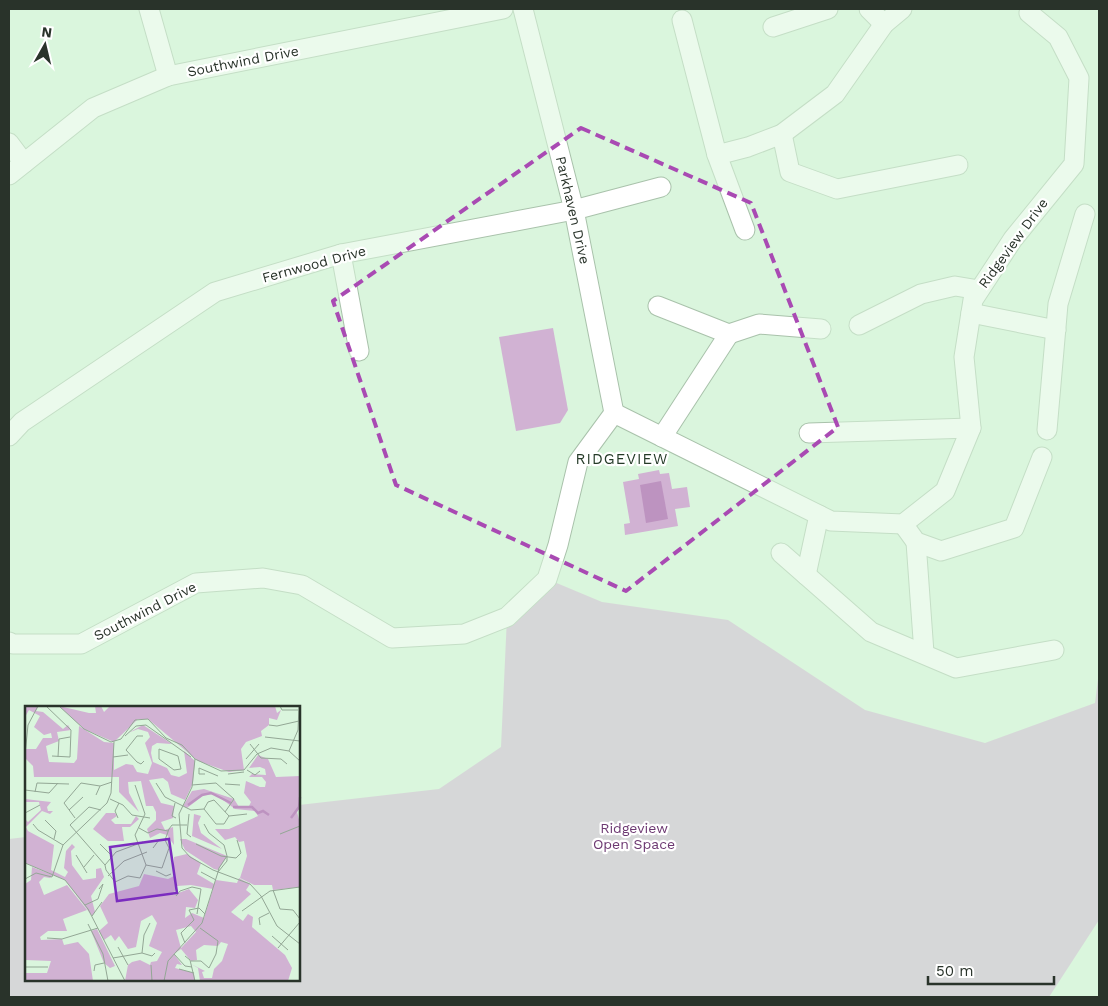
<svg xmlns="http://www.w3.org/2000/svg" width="1108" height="1006" font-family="'Work Sans',sans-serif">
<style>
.green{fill:#d1b2d3}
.water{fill:#bd93c0}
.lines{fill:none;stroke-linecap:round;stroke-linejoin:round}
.street-casing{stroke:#a9c2ab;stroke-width:21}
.street{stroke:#fff;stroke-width:19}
.marked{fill:none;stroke:#a94ab3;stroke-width:4;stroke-dasharray:10 6;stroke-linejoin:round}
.labels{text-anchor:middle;stroke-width:4.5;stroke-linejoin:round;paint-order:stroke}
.street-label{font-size:14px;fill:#29332a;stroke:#fff}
.park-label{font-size:14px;fill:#6d3972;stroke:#fff}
.neighbourhood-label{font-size:15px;letter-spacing:1px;fill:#243a27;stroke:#fff}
.inset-river{fill:none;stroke:#bd93c0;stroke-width:2.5}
.inset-road{fill:none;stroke:#93a795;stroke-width:1}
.view{fill:#7b2cbf;fill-opacity:0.15;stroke:#7b2cbf;stroke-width:2.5}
.inset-edge{fill:none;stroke:#29332a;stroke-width:2.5}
</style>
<rect width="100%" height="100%" fill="#daf5dd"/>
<g class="green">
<path d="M553 328 568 410 560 423 516 431 499 337Z"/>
<path d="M659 470 660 474 669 473 672 489 687 487 690 507 675 509 678 526 625 535 624 524 630 523 623 482 639 479 638 474Z"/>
<path d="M547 579 602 602 728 620 865 710 985 743 1095 703 1099 671V920L1049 997H9V839L26 837V980H299V805L439 789 501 747 507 617Z"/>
</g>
<path class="water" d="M661 481 668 519 646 523 640 485Z"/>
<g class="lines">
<g class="street-casing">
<g id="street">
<path d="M149 9 168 76"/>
<path d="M523 9 574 210 614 413"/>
<path d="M869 9 884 24"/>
<path d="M682 20 717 155 745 230"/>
<path d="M773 27 828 9"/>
<path d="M782 134 790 172 837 189 958 165"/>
<path d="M9 143 24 163"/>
<path d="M717 155 748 147 782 134 835 94 884 24 902 9"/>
<path d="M9 175 93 108 168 76 503 9"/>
<path d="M341 254 359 351"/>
<path d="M658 306 729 334 759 324 821 329"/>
<path d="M971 313 1056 330"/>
<path d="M859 325 921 294 955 286 979 290"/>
<path d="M614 413 831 521 903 524 945 491 971 428 964 357 973 300 1013 239 1074 164 1079 78 1058 37 1029 13 1031 9"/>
<path d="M1047 430 1058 304 1085 214"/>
<path d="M809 433 971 428"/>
<path d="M9 436 22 422 215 292 341 254 574 210 661 187"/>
<path d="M662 437 729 334"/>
<path d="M903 524 916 542 941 551 1014 528 1042 457"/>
<path d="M916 542 924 653"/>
<path d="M781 553 871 632 956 668 1054 650"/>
<path d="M806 575 819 515"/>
<path d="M9 642 13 644H81L196 583 263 578 302 585 392 638 464 634 507 617 547 579 558 545 578 462 614 413"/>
</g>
</g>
<use href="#street" class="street"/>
</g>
<path d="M0 0H1108V1006H0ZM581 128 751 203 838 427 626 591 396 485 333 301Z" fill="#daf5dd" fill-opacity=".55" fill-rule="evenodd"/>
<path class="marked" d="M581 128 751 203 838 427 626 591 396 485 333 301Z"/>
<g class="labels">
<g class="street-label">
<text transform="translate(243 61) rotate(-11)" y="5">Southwind Drive</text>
<text transform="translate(573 210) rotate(77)" y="5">Parkhaven Drive</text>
<text transform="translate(1013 243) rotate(-54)" y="5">Ridgeview Drive</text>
<text transform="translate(314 264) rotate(-15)" y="5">Fernwood Drive</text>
<text transform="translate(145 611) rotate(-27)" y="5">Southwind Drive</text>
</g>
<g class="park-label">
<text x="634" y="833">Ridgeview<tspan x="634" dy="16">Open Space</tspan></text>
</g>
<g class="neighbourhood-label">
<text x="622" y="464">RIDGEVIEW</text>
</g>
</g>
<g transform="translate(25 706)">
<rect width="275" height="275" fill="#daf5dd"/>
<path d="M0 0 13 1 11 5 18 6 38 23 43 19 46 24 32 26 34 35 21 40 24 56 49 57 52 53 54 20 79 36 89 37V64L101 58 108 59 112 66 123 68 127 57 120 37 125 31 123 26 113 23 103 27 118 19 147 38 132 37 127 40 126 47 128 56 142 62 146 69 154 71 162 67 159 45 170 55 168 77 160 94 146 88 143 76 138 72 124 74 136 97 149 100 148 112 136 116 140 124 148 121 149 139 142 129 135 127 125 132 122 123 131 114V106L128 100H121L116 75 103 76 104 87 114 106 94 86V71H9L8 60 0 52 1 43H11L18 32H27L26 27 19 29 9 21 15 10 4 4 0 11ZM34 0 64 7H71L70 0H76L79 6 85 0H250L252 7 256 4 252 14 244 12V19L236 25 237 30 221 36 216 43 219 64 204 66 173 55 123 13H113L89 36 59 23ZM233 49 243 53 251 71 275 70V101L272 106 275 117V181L248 184 247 179H229L215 172 222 150 219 135 214 136 210 131 200 134 190 123H204L233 110 230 105 210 103 190 88 179 89 162 102 158 100 167 85 179 83 209 93 214 101 223 102 226 96 219 87 221 75 235 81H240L241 76 237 71H224L227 68 241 69 240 63 235 61 224 62ZM0 93 26 96 22 101 23 105H28L25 108 17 105 1 121 3 125 29 139 26 164 40 171 43 166 39 162 41 145 47 138 50 141 46 145 47 159 58 174 71 172V163L76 162 79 171 66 190 70 206 67 210 40 174 0 157V113L3 116 16 104 14 96H0ZM81 107H90L92 110 86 114 90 118H106L111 110 114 113 105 121H97L99 135H83L68 123ZM169 108 176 110 173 117 176 127 197 143 167 130ZM155 133H161L202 150 193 164 189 163 160 144ZM162 148 176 157 172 168 189 178 191 174 212 177 214 172 225 178 221 184 226 188 206 206 218 215 223 208 228 211 227 221 260 249 267 262 263 275H175L173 262 166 258 180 265 177 266 179 272H187L189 263 197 255 203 238 196 236 193 240 179 239 171 244 172 254 166 255 156 243 149 248 157 259 152 258 150 262 169 267 170 275H100L103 259 107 256 115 254 125 259 126 256 132 255 137 246 124 240 132 217 127 209 116 215 111 241 103 243 94 230 90 235 86 229 79 234 74 225 83 217 75 200 84 188 114 180 119 168 143 173 149 170V151ZM166 179 188 183 179 212 167 207 160 212 161 201 170 202 173 194 164 183 148 189 152 180ZM166 220 171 226 156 242 151 224ZM7 161 28 169 25 172 19 171 14 176 19 189 42 179 62 204 38 213 42 225H23L15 231 16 234 37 233 39 239 53 236 64 248 68 275H0V267H22L26 255 0 254V178L6 174ZM72 223 90 260 85 262 79 257 66 225Z" fill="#d1b2d3" fill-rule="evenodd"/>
<path class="inset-river" d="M163 99 177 89 186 87 206 97M208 101H227L233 107 238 105 244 109M266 112 274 101 275 91"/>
<path class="inset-road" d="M21 0 46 24 45 51 27 50M34 0 59 23 86 36 96 33 110 14 123 13 141 32 157 39 170 53 196 65 219 64 232 48 246 42 264 45 275 55M255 0 257 4H273M244 19 252 20 274 15M100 30 111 20 121 19 166 51M118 30H112L101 44 112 56 116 58 119 55M240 31 275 35M225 38 236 52 256 53 262 58M134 43 153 50 156 63 149 64 134 53ZM264 45 273 24 274 0M0 49 3 19 13 0M33 51 34 33 45 31M88 51 103 49M170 53 167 81 154 108 157 142 165 151 188 164 225 178 236 190 252 220 275 238M221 53 234 38M222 64 230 69 235 65M180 68H174V62L193 70M203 68 219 66M131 77 140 91 166 104 179 103 191 118H199L204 110M200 78 215 79M110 79 120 108 110 129 121 159M167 79 191 77 209 93M0 84 24 87 33 77M10 86 12 77 44 78M71 89 75 80 87 76M85 93 98 99 107 109 125 112M39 97 56 77 75 80M39 97 50 112M150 97 147 110 151 112M179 103 183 96 189 94 204 110M44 104 58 91M200 106 209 93M0 107 15 99M164 108 162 128 166 131M204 110 222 108M93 112 90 105 94 97M20 114 31 125 29 133M8 118 13 124 38 139M179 118 184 127 199 139 202 150M45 119 80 159M45 119 64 101 76 104M114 122 123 127 132 123 143 125M255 128 275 120M118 136 91 146 80 159 81 164 90 176 103 170 115 172 121 159M75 138 87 150M171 138 196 150 211 152 216 147 212 134M128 142 134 134H140M51 149 62 167M202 150V155L193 166 194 162ZM0 157 40 174 63 203 100 275M121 159 137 162 144 142 140 134 144 123 147 119H162M59 161 69 149M131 165 141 170 146 168M176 166 191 174M83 170 99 155 122 146M0 173 11 167 27 171 38 139 82 97 86 87 89 36M248 184 255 203 268 204 275 213M151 190 155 185 167 181 176 183 172 208M60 199 73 193 78 178 74 183M217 205 245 185 275 181M67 210 77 196M63 218 78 248 83 275M235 219 234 212 244 207M247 230 263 244M22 232 37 233 73 222M160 237 156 227 169 214 164 204 174 202 180 208M93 241 103 259M253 242 275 216M117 247 119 229 125 217M149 248 160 260 167 261M160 250 165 254 170 275M88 252 117 247 127 250 130 247M166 255H176L184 262 191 248 193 235 175 222M126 259 127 275M0 261H23M154 263 169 267M69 265 70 259 79 257M139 275 143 255 177 217 193 166"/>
<path class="view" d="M144 133 152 187 92 195 85 141Z"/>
<rect width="275" height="275" class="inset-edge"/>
</g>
<rect width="1108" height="1006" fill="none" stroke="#29332a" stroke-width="20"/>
<g transform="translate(45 45) rotate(8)" stroke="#ffffff" stroke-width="4" paint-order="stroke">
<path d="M0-4L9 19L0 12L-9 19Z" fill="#29332a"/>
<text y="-8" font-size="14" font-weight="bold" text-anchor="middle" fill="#29332a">N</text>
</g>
<path d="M928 976v8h126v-8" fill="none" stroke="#29332a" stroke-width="2.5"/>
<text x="936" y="976" font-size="15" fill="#29332a" stroke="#ffffff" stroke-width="4" paint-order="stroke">50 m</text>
</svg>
